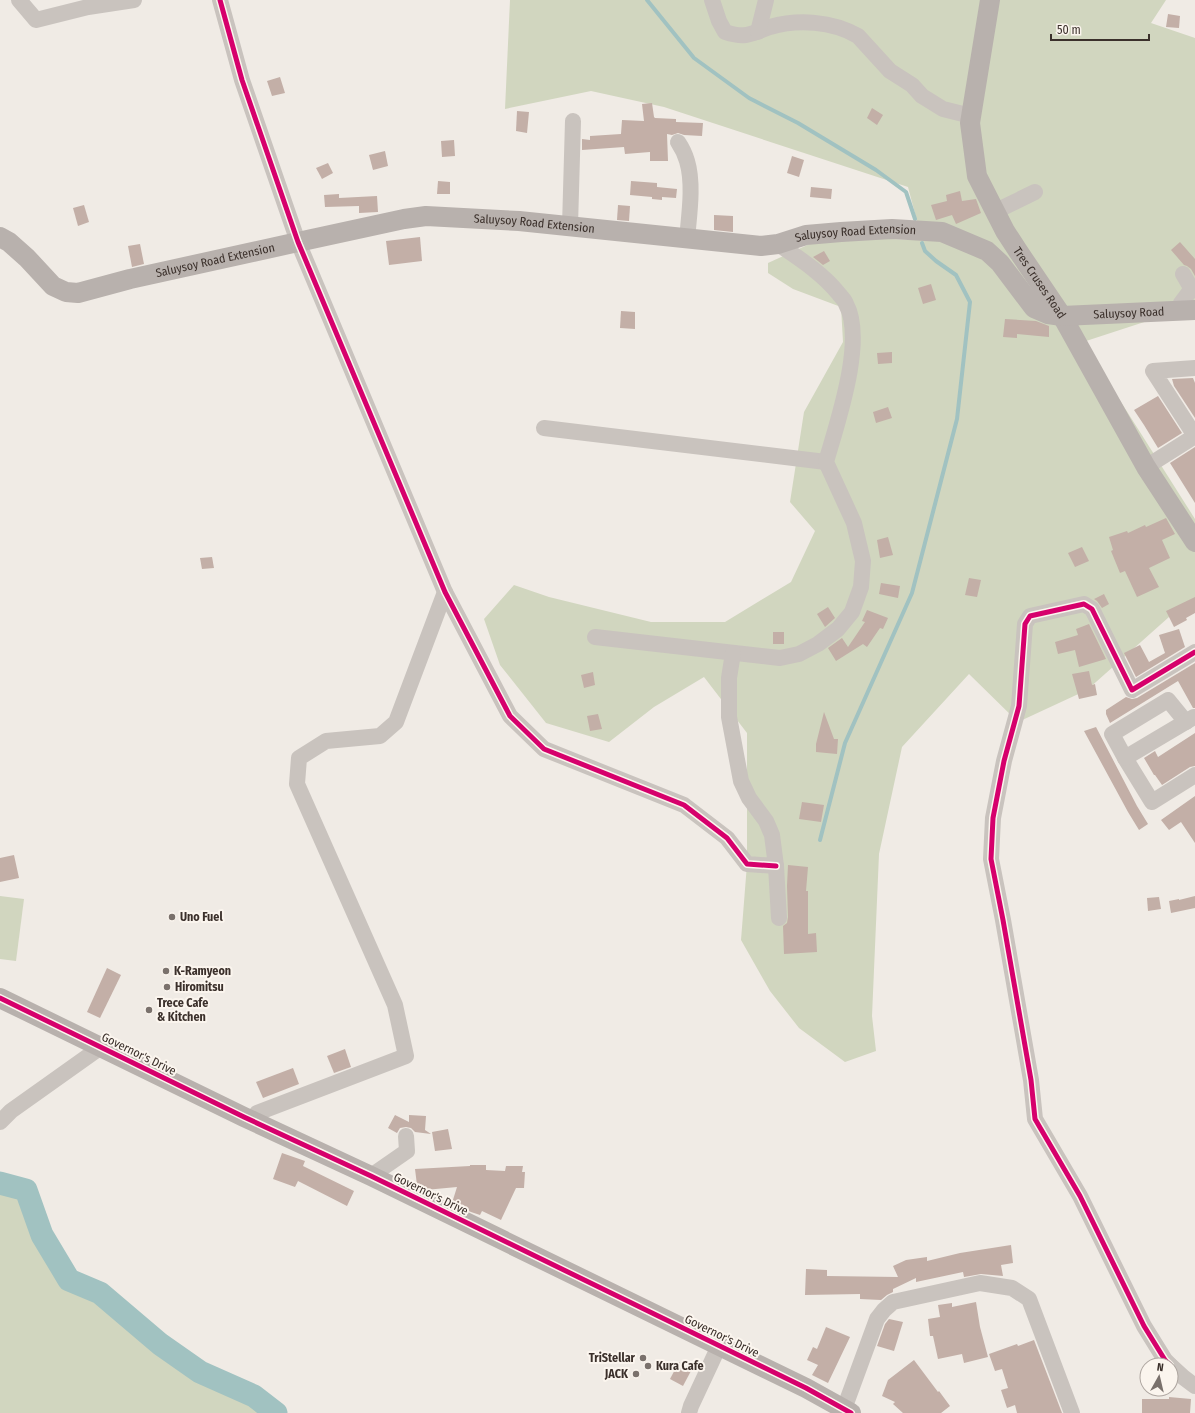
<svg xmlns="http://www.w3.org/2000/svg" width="1195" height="1413" font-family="'Fira Sans Condensed',sans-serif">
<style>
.green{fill:#d1d6bf}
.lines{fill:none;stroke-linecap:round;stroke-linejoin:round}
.stream{stroke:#a1c2c1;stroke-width:4}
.river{stroke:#a1c2c1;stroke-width:23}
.building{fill:#c3afa7}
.minor{stroke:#c9c3be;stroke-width:16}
.major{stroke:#b8b1ad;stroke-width:20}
.cycleway-casing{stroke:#fbf5ee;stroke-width:8}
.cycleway{stroke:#d6006c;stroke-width:5}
.poi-dot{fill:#7a716c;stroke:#fbf5ee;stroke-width:1.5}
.labels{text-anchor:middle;stroke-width:4;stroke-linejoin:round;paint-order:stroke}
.street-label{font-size:12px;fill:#3b302b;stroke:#fbf5ee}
.poi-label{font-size:12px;font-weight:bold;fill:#3b302b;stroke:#fbf5ee;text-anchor:start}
</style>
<rect width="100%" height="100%" fill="#f0ebe5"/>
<g class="green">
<path d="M510 0H1166L1151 23 1195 38V313L1178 311 1083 342 1195 519V604L1169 617 1087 690 1018 722 969 674 902 747 879 854 872 1016 876 1051 845 1062 799 1028 770 991 741 940 747 864V733L704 677 654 707 609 742 546 723 500 665 484 619 514 585 549 597 651 622H725L791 582 815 531 790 502 804 412 843 342 841 307 793 289 768 273V263L814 242 856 238 922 240 908 187 664 107 591 91 505 109Z"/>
<path d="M0 896 24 899 16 961 0 959Z"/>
<path d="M0 1183 26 1190 42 1235 69 1280 100 1293 160 1344 200 1372 254 1396 276 1413H0Z"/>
</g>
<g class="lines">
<g class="stream">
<path d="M647 0 694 58 749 98 798 123 876 170 906 192 915 219"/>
<path d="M820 840 845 743 912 593 957 419 970 302 956 275 936 261 925 251 922 243"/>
</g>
<path class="river" d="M0 1183 26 1190 42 1235 69 1280 100 1293 160 1344 200 1372 254 1396 276 1413"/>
</g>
<g class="building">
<path d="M1168 14 1180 16 1179 28 1166 27Z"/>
<path d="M280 77 285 93 272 96 267 81Z"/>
<path d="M652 103 654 117 655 118 676 119V122L703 123 702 136 684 135 678 133 672 135 667 134 668 161H650V152L625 154 624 147 582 150V139L590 140V136L621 134 622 120 644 121 642 104Z"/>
<path d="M872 108 883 115 877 125 867 118Z"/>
<path d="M517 111 529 112 527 133 516 131Z"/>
<path d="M454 140 455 156 442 157 441 141Z"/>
<path d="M385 151 388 166 373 170 369 155Z"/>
<path d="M792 156 804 160 799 177 787 173Z"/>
<path d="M328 163 333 173 322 179 316 168Z"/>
<path d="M438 181 450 182V194H437Z"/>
<path d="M631 181 657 183V187L677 189 676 198 662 197V200L652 199V197L630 195Z"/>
<path d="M811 187 832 189 831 199 810 197Z"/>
<path d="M960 191 962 201 976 199 981 213 956 224 952 215 936 220 931 205 947 201 946 195Z"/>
<path d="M339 194V198L377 196 378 212 359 213V206L325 207 324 195Z"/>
<path d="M84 205 89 222 78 226 73 208Z"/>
<path d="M618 205 630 206 629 221 617 220Z"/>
<path d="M714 215 733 216V232L714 230Z"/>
<path d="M420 237 422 261 389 265 386 241Z"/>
<path d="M1180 242 1195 259V276L1191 269 1187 266 1184 265 1171 250Z"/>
<path d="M140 244 144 264 132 267 128 246Z"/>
<path d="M824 251 830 261 823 265 813 257Z"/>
<path d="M931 284 936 300 923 304 918 288Z"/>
<path d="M621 311 635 312V329L620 328Z"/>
<path d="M1005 319 1036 321 1049 326V337L1017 334V338L1003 337Z"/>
<path d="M892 352V363L878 364 877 353Z"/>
<path d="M1193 378 1195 383V418L1174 386 1172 379Z"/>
<path d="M1158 396 1182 433 1158 448 1144 425 1134 410Z"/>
<path d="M888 407 892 418 876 423 873 412Z"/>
<path d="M1195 447V503L1170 463Z"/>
<path d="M1166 518 1175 534 1162 540 1170 558 1149 568 1159 587 1137 597 1125 571 1120 573 1111 551 1113 550 1109 537 1127 531 1128 533 1145 525 1146 527Z"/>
<path d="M888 537 893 555 880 558 877 540Z"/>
<path d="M1082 547 1089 561 1075 567 1068 553Z"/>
<path d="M212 557 214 568 202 569 200 558Z"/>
<path d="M969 578 981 580 977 597 965 595Z"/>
<path d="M881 583 900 586 898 598 879 594Z"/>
<path d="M1104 594 1109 604 1102 608 1097 601 1094 599Z"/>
<path d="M1195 597V613L1186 618 1187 620 1174 627 1166 611Z"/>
<path d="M828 607 835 618 825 627 817 614Z"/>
<path d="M867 610 888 618 883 629 880 628 867 647 863 644 836 661 828 648 842 638 848 647 865 622 862 621Z"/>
<path d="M1089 624 1106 659 1079 667 1075 650 1058 654 1055 642 1078 635 1076 629Z"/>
<path d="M1179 629 1185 647 1136 677 1124 653 1140 645 1149 662 1165 653 1159 635Z"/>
<rect x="773" y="632" width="11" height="12"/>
<path d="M1195 663V708H1193L1178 681 1110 723 1106 714V710L1126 697 1132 699 1137 698Z"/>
<path d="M1089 671 1092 685 1095 684 1097 695 1079 699 1072 674Z"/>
<path d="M593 672 595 685 584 688 581 675Z"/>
<path d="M824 712 834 739H838L837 754 816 752V744Z"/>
<path d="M598 714 602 729 590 731 587 716Z"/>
<path d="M1096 727 1137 806 1148 824 1139 830 1128 812 1084 731Z"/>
<path d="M1195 733V766L1190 767 1162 785 1155 775H1154L1144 758 1155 751 1158 757Z"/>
<path d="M1195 796V843L1181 822 1169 830 1161 820Z"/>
<path d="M802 802 824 805 821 822 799 819Z"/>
<path d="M14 855 19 878 0 882V858Z"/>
<path d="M788 865 808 867 806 891H808V934L816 933 817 952 784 954 783 926 787 923 788 917 787 886Z"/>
<path d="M1195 896V908L1171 913 1169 901 1179 899V900Z"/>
<path d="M1159 897 1161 909 1148 911 1147 898Z"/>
<path d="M107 968 121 975 100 1018 87 1012Z"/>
<path d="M345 1049 351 1067 334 1073 327 1056Z"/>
<path d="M293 1068 299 1084 263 1098 256 1082Z"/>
<path d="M395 1115 409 1122V1115L426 1116 425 1130 431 1134 415 1132 411 1128 406 1127 400 1128 397 1133 388 1128Z"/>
<path d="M448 1129 452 1149 435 1151 432 1132Z"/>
<path d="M282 1153 305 1161 303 1166 354 1191 347 1206 298 1181 295 1187 273 1179Z"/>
<path d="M470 1165H486V1170L505 1171 506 1166H523L522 1172H525L524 1188H516L501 1220 482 1211 480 1215 471 1212 452 1203 457 1187 425 1190 417 1185 415 1169 470 1166Z"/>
<path d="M1011 1245 1013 1263 1001 1265 1003 1276 981 1274 964 1277 963 1272 916 1282V1278L893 1289V1292L887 1295 881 1300 860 1299V1294L805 1295 806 1269 827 1270V1276L898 1277 893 1266 906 1260 927 1257V1261L960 1253Z"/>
<path d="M976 1302 980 1327 988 1357 964 1363 962 1354 938 1359 933 1336H930L928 1319 940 1317 938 1305 952 1303V1307Z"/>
<path d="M889 1319 903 1322 894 1351 877 1346 885 1324Z"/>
<path d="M826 1327 850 1337 828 1383 812 1375 818 1365 807 1360 813 1347 817 1349Z"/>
<path d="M1034 1340 1062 1413H1017L1015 1405 1007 1408 1001 1390 1008 1388 1002 1369 995 1371 989 1354 1017 1344 1018 1346Z"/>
<path d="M914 1360 938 1392 939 1391 950 1406 941 1413H903L893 1404 895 1402 882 1396 888 1380Z"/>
<path d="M679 1362 692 1369 683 1386 670 1379Z"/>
<path d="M1169 1397 1191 1399 1190 1413H1142V1399H1169Z"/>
</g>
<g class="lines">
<g class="minor">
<path d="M19 0 36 20 88 7 134 0"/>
<path d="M220 0 242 80 298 242 445 592 510 716 544 749 684 805 727 838 747 864 776 866"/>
<path d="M712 0 719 21 725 32C747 39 749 34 770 27 798 19 832 21 858 36L890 71 912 85 922 96 943 109 971 116"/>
<path d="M758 32 766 0"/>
<path d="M678 142C682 148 685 154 687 161 694 184 689 216 687 239"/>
<path d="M996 211 1035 192"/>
<path d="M570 226 573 121"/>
<path d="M1179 311 1181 303 1190 291V286L1183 274"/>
<path d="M544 428 826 462"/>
<path d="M1146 467 1195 436 1153 371 1195 368"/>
<path d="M595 637 780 658 799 654 818 644 838 629 852 612 861 587 863 561 854 523 826 462C837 423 866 340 846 304 845 300 841 297 839 294 822 273 800 259 778 244"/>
<path d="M733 653 729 678V717L741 781 749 798 766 821 772 835 776 866 779 918"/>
<path d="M1186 722 1168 700 1112 734 1125 758 1152 802 1195 775"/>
<path d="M1125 758 1194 717"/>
<path d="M252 1121 257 1113 406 1056 395 1005 297 784 299 758 326 741 380 736 396 722 445 592"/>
<path d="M0 1122 11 1111 101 1047"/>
<path d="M371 1176 407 1151 406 1136"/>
<path d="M1170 1365 1165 1360 1144 1326 1080 1196 1035 1119 1031 1080 1003 920 991 859 993 818 1004 761 1019 706 1025 624 1030 616 1084 604 1092 609 1132 690 1195 652"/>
<path d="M1171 1366 1183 1377 1195 1386"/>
<path d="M844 1409 877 1319 884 1310 893 1302 980 1283 1012 1288 1029 1299 1072 1413"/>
<path d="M689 1413 691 1406 719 1346"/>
</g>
<g class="major">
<path id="s1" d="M990 0 970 123 977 176 1005 231 1018 251 1062 316 1146 467 1195 542"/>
<path id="s2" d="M0 237 9 242 27 258 53 286 66 292 78 293 130 279 298 242 404 219 426 216 519 221 761 246 778 244 806 235 841 232 892 229 942 232 987 251 1000 263 1034 308 1048 314 1062 316 1195 310"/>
<path d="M0 998 244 1117 371 1176 806 1388 851 1413"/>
</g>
<g class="cycleway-casing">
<g id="cycleway">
<path d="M220 0 242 80 298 242 445 592 510 716 544 749 684 805 727 838 747 864 776 866"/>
<path d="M0 998 244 1117 371 1176 806 1388 851 1413"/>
<path d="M1170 1365 1165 1360 1144 1326 1080 1196 1035 1119 1031 1080 1003 920 991 859 993 818 1004 761 1019 706 1025 624 1030 616 1084 604 1092 609 1132 690 1195 652"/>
</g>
</g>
<use href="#cycleway" class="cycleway"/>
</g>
<g class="poi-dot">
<circle cx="172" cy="917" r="4"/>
<circle cx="166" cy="971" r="4"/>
<circle cx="167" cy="987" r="4"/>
<circle cx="149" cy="1010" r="4"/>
<circle cx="643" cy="1358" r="4"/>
<circle cx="648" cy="1366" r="4"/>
<circle cx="636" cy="1374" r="4"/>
</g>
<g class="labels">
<g class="street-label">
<text dy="4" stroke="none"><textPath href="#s2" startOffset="564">Saluysoy Road Extension</textPath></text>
<text dy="4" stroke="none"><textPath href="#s2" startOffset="888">Saluysoy Road Extension</textPath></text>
<text dy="4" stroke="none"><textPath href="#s2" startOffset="240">Saluysoy Road Extension</textPath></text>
<text dy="4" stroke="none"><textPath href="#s1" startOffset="302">Tres Cruses Road</textPath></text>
<text dy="4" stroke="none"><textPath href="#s2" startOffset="1194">Saluysoy Road</textPath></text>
<text transform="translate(139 1054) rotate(26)" y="4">Governor's Drive</text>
<text transform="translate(431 1194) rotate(26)" y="4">Governor's Drive</text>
<text transform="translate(722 1336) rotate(26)" y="4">Governor's Drive</text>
</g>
<g class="poi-label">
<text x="180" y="921">Uno Fuel</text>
<text x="174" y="975">K-Ramyeon</text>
<text x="175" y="991">Hiromitsu</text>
<text x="157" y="1007">Trece Cafe<tspan x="157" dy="14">&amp; Kitchen</tspan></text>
<text x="635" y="1362" text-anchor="end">TriStellar</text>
<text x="656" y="1370">Kura Cafe</text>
<text x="628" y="1378" text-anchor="end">JACK</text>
</g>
</g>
<g transform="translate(1159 1377) rotate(8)"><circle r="19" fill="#fbf5ee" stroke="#aea6a0"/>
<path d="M0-3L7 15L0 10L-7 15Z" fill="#7a716c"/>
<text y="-6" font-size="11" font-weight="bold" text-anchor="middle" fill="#3b302b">N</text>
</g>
<path d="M1051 34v6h98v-6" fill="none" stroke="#3b302b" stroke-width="2"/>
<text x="1057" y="34" font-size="12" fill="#3b302b" stroke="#fbf5ee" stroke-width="3" paint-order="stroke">50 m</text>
</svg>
